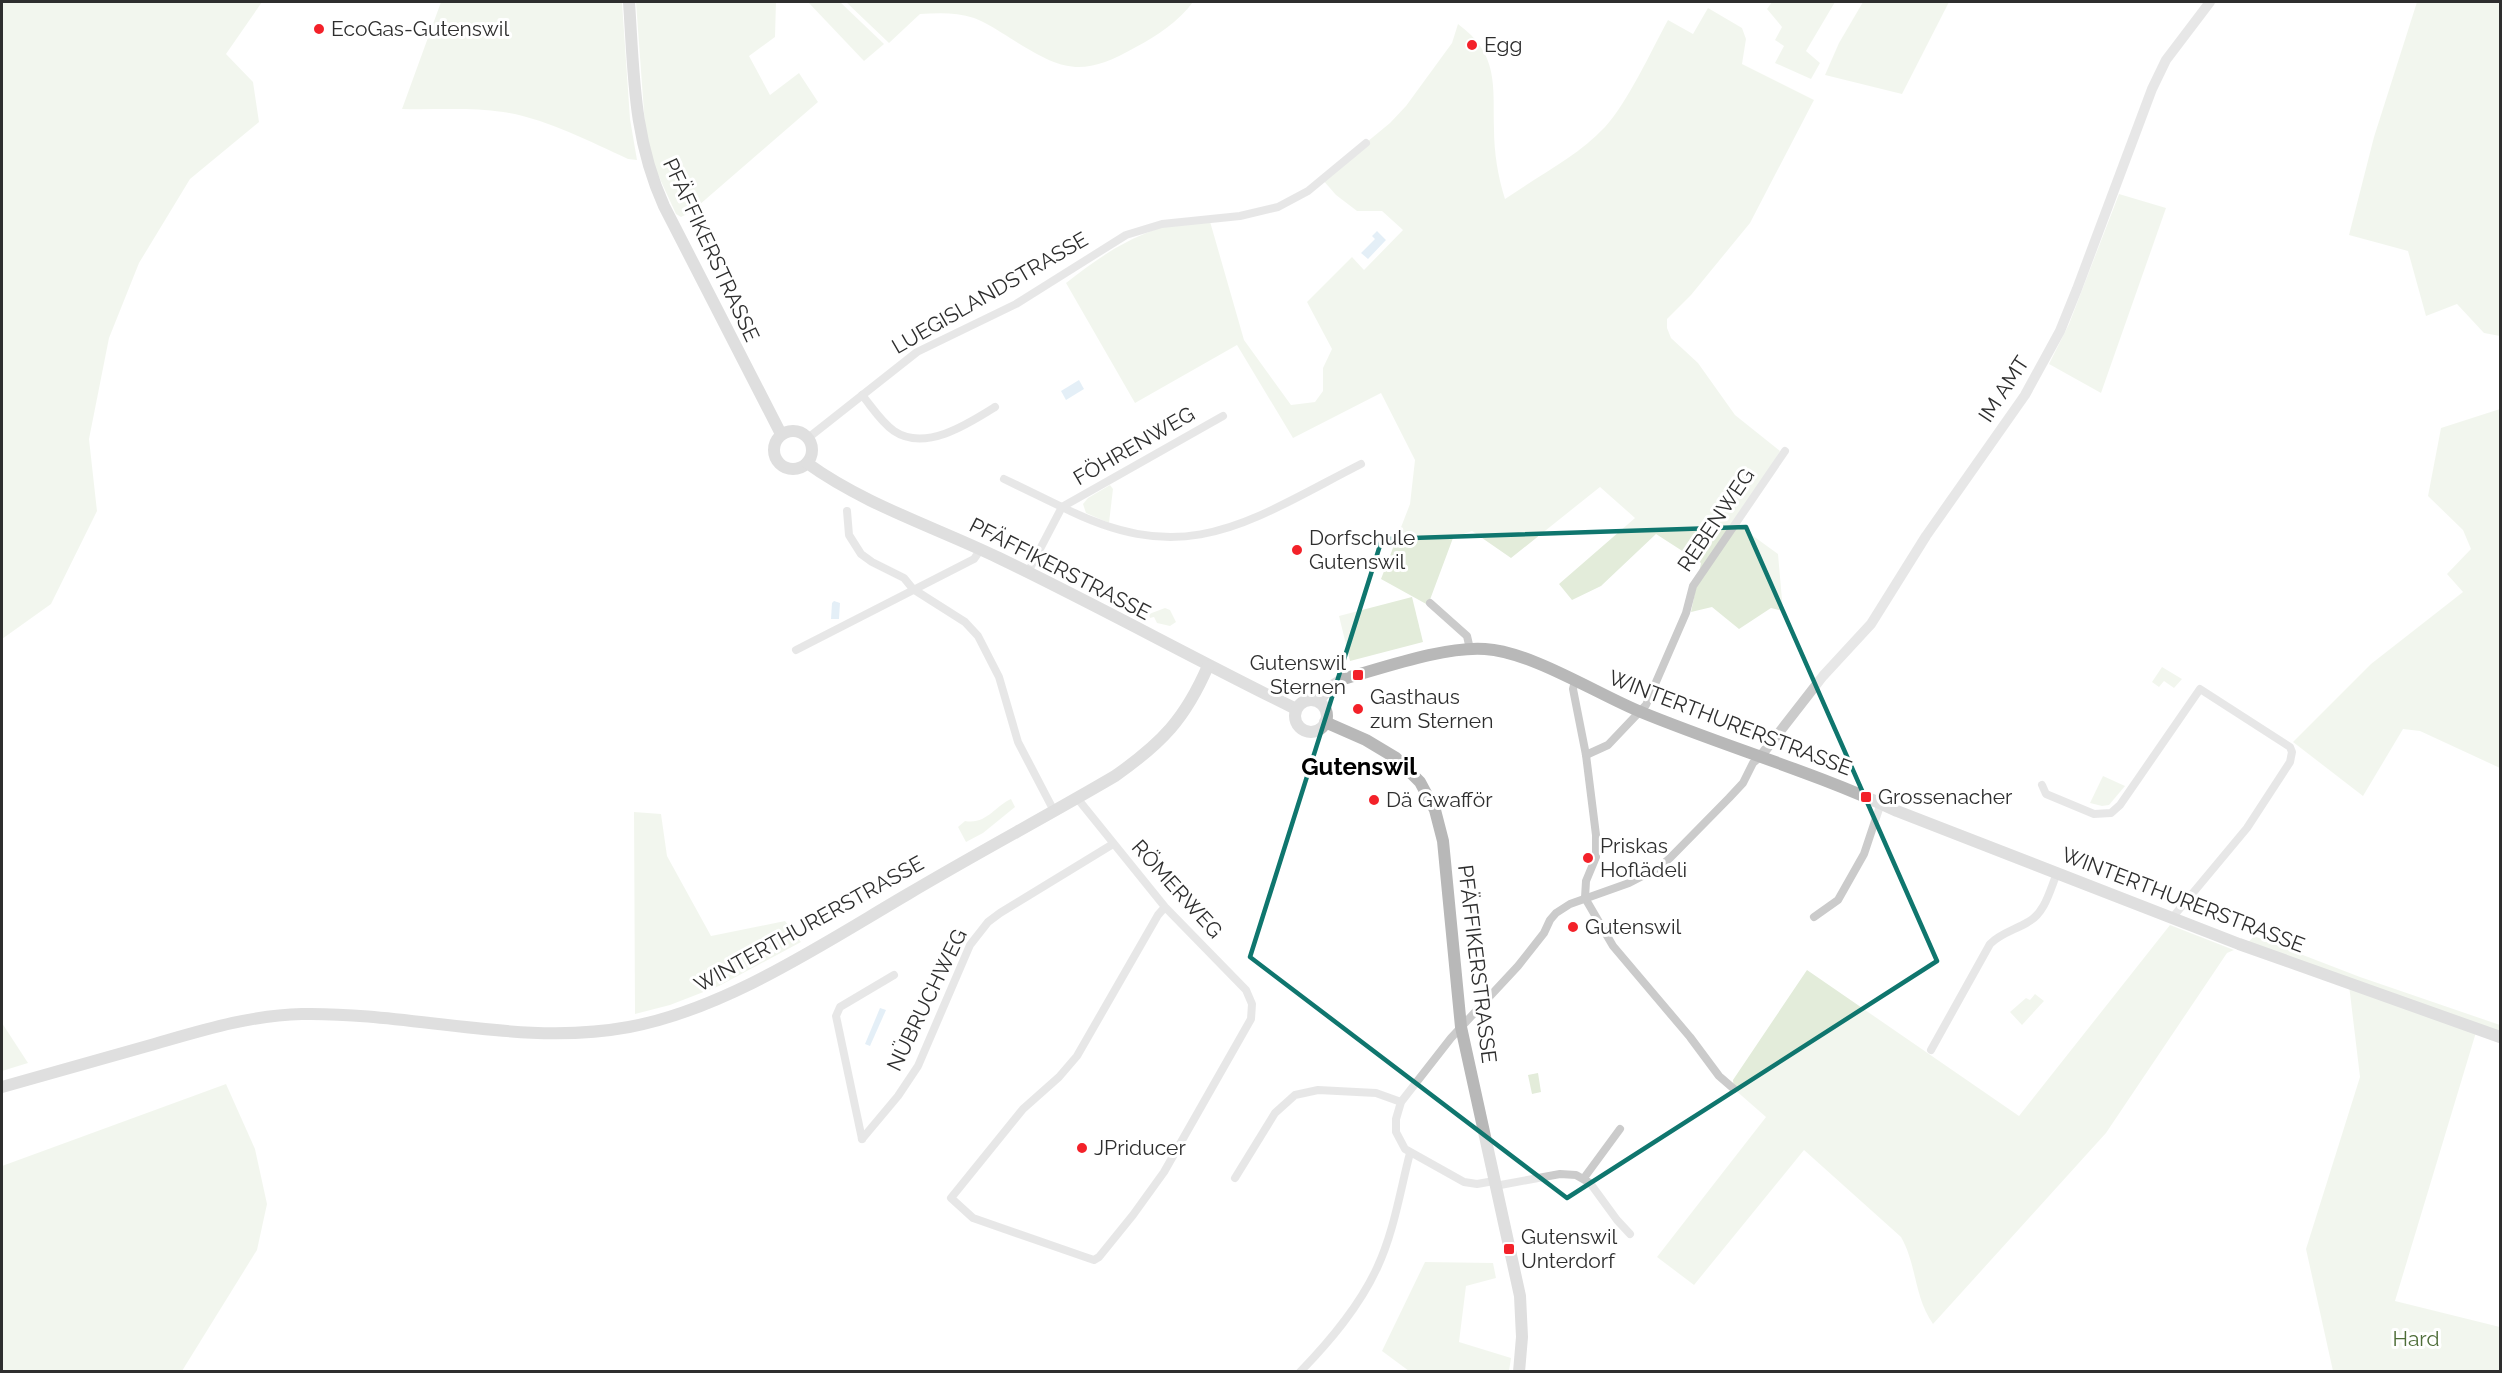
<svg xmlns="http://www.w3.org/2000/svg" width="2502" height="1373" font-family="Raleway,sans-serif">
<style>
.green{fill:#e3ecda}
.water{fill:#c4dcee}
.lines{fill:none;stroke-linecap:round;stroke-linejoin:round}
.minor{stroke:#cbcbcb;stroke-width:8}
.tertiary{stroke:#cbcbcb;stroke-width:10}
.secondary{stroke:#b8b8b8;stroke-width:12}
.marked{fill:none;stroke:#0f766e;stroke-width:4.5;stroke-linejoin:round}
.poi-dot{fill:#f32129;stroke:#fff;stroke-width:2}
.labels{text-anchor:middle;stroke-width:6;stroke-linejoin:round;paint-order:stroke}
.poi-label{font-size:21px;fill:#2e2e2e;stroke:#fff;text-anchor:start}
.street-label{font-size:21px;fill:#2e2e2e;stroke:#fff}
.park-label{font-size:21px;fill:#4e6d38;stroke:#fff}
.quarter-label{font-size:24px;font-weight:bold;fill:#000;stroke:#fff}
</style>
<rect width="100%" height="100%" fill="#fff"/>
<g class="green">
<path d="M2 2H262L226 54 253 82 259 122 190 179 139 263 109 338 89 439 97 511 51 604 2 639Z"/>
<path d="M441 2H622L630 119 637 160 628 159C588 141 547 119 503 112 470 107 436 110 402 109Z"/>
<path d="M636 2H776L775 37 749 56 770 95 799 73 818 102 691 212 681 217 676 214 654 166 645 126Z"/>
<path d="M808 2H840L884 44 864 61Z"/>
<path d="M846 2H1193C1179 21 1157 36 1136 47 1080 79 1062 70 1010 38 999 31 987 23 974 18 956 12 938 13 920 14L889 43Z"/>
<path d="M1772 2H1835L1806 51 1820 63 1811 79 1775 63 1784 46 1775 40 1782 27 1767 9Z"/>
<path d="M1863 2H1949L1902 94 1825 75 1839 43Z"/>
<path d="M2417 2H2500V336L2484 333 2457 304 2426 316 2408 251 2349 235 2374 137Z"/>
<path d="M1708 8 1742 28 1746 39 1742 64 1814 100 1750 223 1691 295 1667 319V328L1671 338 1698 363 1735 415 1780 451 1738 525 1778 554 1783 611 1771 608 1739 629 1712 607 1691 612 1701 563 1656 534 1601 586 1572 600 1559 584 1635 518 1600 487 1511 558 1472 531 1453 538 1428 605 1381 579 1410 504 1415 460 1381 393 1293 438 1237 345 1135 403 1066 283C1110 248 1151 223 1209 218L1244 340 1291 405 1315 402 1323 391V368L1332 349 1307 302 1352 257 1364 270 1403 230 1382 211H1357L1336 195 1322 179 1390 123 1406 106 1452 43 1458 24C1499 54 1493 85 1494 129 1494 152 1498 177 1505 199 1538 176 1578 156 1605 127 1628 102 1651 51 1668 20L1693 34Z"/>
<path d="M2119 194 2166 208 2101 393 2049 364 2069 324Z"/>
<path d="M2500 409V768L2420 731 2403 729 2363 796 2293 742 2371 664 2463 592 2447 574 2471 549 2463 530 2428 496 2441 428Z"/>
<path d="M1110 485 1113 489 1109 523 1086 513 1083 504 1088 498Z"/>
<path d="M1412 597 1423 642 1350 661 1339 616Z"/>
<path d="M1165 608 1170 610 1176 622 1170 626 1157 623 1154 617 1150 618 1149 614Z"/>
<path d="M2162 667 2182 679 2174 688 2164 681 2159 687 2152 682Z"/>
<path d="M2103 776 2125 786 2109 805 2102 806 2090 803Z"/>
<path d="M1011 799 1015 807 983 833 966 842 958 827 965 821C986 825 995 806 1011 799Z"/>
<path d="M634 812 661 814 667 856 711 936 785 921 801 942 719 986 670 1005 635 1014Z"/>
<path d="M2170 925 2234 950 2227 953 2106 1133 1933 1324C1914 1297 1917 1265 1901 1237L1804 1150 1694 1285 1657 1257 1766 1117 1734 1089 1733 1080 1807 970 2019 1116Z"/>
<path d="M2254 936 2360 977 2500 1025V1037L2477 1029 2395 1301 2500 1327V1371H2333L2306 1249 2360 1077 2349 985 2245 946Z"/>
<path d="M2035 994 2044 1001 2022 1025 2010 1012 2026 998 2030 1000Z"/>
<path d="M2 1023 28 1063 2 1071Z"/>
<path d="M1538 1073 1541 1092 1532 1094 1528 1075Z"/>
<path d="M226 1084 255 1149 267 1204 257 1250 182 1371H2V1166Z"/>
<path d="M1425 1262 1493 1263 1496 1278 1466 1286 1459 1342 1511 1358 1509 1371H1409L1382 1351Z"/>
</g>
<g class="water">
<path d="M1377 231 1386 240 1368 259 1361 253 1375 239 1372 236Z"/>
<path d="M1079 380 1084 389 1066 400 1061 391Z"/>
<path d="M834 601 840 603 839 619H831L832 603Z"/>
<path d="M880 1008 886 1010 870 1046 865 1044Z"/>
</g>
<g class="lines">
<g class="minor">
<path d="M862 395C872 407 881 422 894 431 925 452 968 424 995 407"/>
<path d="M808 438 917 352 1016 304 1126 235 1162 224 1240 216 1278 207 1308 191 1366 143"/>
<path d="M1004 479 1062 507 1223 416"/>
<path d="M847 511 849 535 861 554 872 562 904 578 913 589 965 622 978 636 999 677 1018 742 1054 811"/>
<path d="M1028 572 1062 507C1188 571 1249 521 1361 464"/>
<path d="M1430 603 1467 636 1470 649"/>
<path d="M796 650 974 559 981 549"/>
<path d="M1575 681 1573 689 1586 755 1596 835V857L1586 881 1585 898"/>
<path d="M1586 755 1608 745 1646 705 1686 613 1693 586 1785 451"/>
<path d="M2042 785 2046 794 2094 814 2111 813 2120 805 2200 689 2290 747 2292 752 2290 762 2247 828 2172 918"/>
<path d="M1077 798 1165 907 1246 990 1252 1004 1251 1019 1164 1172 1133 1215 1099 1257 1094 1260 1088 1258 973 1218 951 1198 1023 1109 1059 1077 1077 1056 1158 915 1165 907"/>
<path d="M1585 898 1613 946 1690 1037 1719 1076 1734 1089"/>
<path d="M1814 917 1838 900 1864 854 1881 803"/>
<path d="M1931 1050 1990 944C2001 933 2015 930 2028 922 2045 913 2050 890 2057 873"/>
<path d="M862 1139 898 1096 918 1066 970 945 988 922 1000 913 1113 844"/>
<path d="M862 1139 836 1016 840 1007 894 975"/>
<path d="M1235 1178 1275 1113 1295 1095 1318 1090 1376 1093 1401 1102"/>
<path d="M1584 1178 1620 1129"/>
<path d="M1494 1181 1477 1184 1464 1182 1405 1149 1396 1132V1119L1401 1102 1451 1038 1518 966 1544 933 1550 920 1556 913 1570 904 1629 883 1658 868 1670 858 1729 798 1743 783 1753 763 1760 757"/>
<path d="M1495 1186 1560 1174 1576 1175 1590 1183 1617 1220 1630 1234"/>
<path d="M1300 1372C1330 1341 1359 1307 1377 1268 1394 1232 1400 1191 1410 1153"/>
</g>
<path class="tertiary" d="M1760 757 1823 676 1871 624 1926 536 2025 395 2060 331 2077 289 2152 89 2166 60 2210 2"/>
<g class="secondary">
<path d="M629 2C634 75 633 137 664 206L781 434"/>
<circle cx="793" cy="450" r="19"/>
<path d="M807 463C865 505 935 527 999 558 1099 606 1196 660 1296 709"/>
<circle cx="1311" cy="716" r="16"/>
<path d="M1318 701 1329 688 1343 679C1383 668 1445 646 1485 649 1532 652 1597 694 1641 712 1726 747 1814 772 1897 811L2239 944 2500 1037"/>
<path d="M1325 722 1366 740 1396 758 1420 782 1435 810 1443 841 1461 1027 1520 1296 1522 1337 1519 1372"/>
<path d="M2 1087C51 1073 101 1059 151 1045 200 1031 250 1015 302 1014 411 1012 521 1047 629 1027 726 1009 824 943 908 894 977 853 1047 816 1115 776 1162 743 1185 719 1208 666"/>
</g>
</g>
<path d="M0 0H2502V1373H0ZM1746 527 1937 961 1567 1198 1250 957 1382 539Z" fill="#fff" fill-opacity=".55" fill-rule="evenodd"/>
<path class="marked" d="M1746 527 1937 961 1567 1198 1250 957 1382 539Z"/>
<g class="poi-dot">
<circle cx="319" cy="29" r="6"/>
<circle cx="1472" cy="45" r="6"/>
<circle cx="1297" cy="550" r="6"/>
<rect x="1352" y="669" width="12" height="12" rx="3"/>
<circle cx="1358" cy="709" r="6"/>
<rect x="1860" y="791" width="12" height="12" rx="3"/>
<circle cx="1374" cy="800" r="6"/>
<circle cx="1588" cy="858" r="6"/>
<circle cx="1573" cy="927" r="6"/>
<circle cx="1082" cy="1148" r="6"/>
<rect x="1503" y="1243" width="12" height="12" rx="3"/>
</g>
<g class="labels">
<g class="poi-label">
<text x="331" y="36">EcoGas-Gutenswil</text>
<text x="1484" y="52">Egg</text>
<text x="1309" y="545">Dorfschule<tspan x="1309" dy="24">Gutenswil</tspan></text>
<text x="1346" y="670" text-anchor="end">Gutenswil<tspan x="1346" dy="24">Sternen</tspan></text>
<text x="1370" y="704">Gasthaus<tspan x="1370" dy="24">zum Sternen</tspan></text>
<text x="1878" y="804">Grossenacher</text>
<text x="1386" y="807">Dä Gwafför</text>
<text x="1600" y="853">Priskas<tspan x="1600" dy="24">Hoflädeli</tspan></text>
<text x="1585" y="934">Gutenswil</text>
<text x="1094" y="1155">JPriducer</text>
<text x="1521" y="1244">Gutenswil<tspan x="1521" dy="24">Unterdorf</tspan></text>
</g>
<g class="street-label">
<text transform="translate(711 250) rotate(65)" y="7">PFÄFFIKERSTRASSE</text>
<text transform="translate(990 293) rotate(-30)" y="7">LUEGISLANDSTRASSE</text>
<text transform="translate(2004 389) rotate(-57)" y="7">IM AMT</text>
<text transform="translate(1134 446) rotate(-30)" y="7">FÖHRENWEG</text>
<text transform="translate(1716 520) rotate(-56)" y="7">REBENWEG</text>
<text transform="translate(1060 569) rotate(27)" y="7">PFÄFFIKERSTRASSE</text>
<text transform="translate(1730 723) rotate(21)" y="7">WINTERTHURERSTRASSE</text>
<text transform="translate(1177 889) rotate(48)" y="7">RÖMERWEG</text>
<text transform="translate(2183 900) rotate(21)" y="7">WINTERTHURERSTRASSE</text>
<text transform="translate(809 924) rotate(-29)" y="7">WINTERTHURERSTRASSE</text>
<text transform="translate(1477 964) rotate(83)" y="7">PFÄFFIKERSTRASSE</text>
<text transform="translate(927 1000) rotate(-64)" y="7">NÜBRUCHWEG</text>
</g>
<g class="park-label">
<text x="2416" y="1346">Hard</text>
</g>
<g class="quarter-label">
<text x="1359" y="775">Gutenswil</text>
</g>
</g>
<rect width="2502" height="1373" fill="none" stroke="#2e2e2e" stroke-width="6"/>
</svg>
